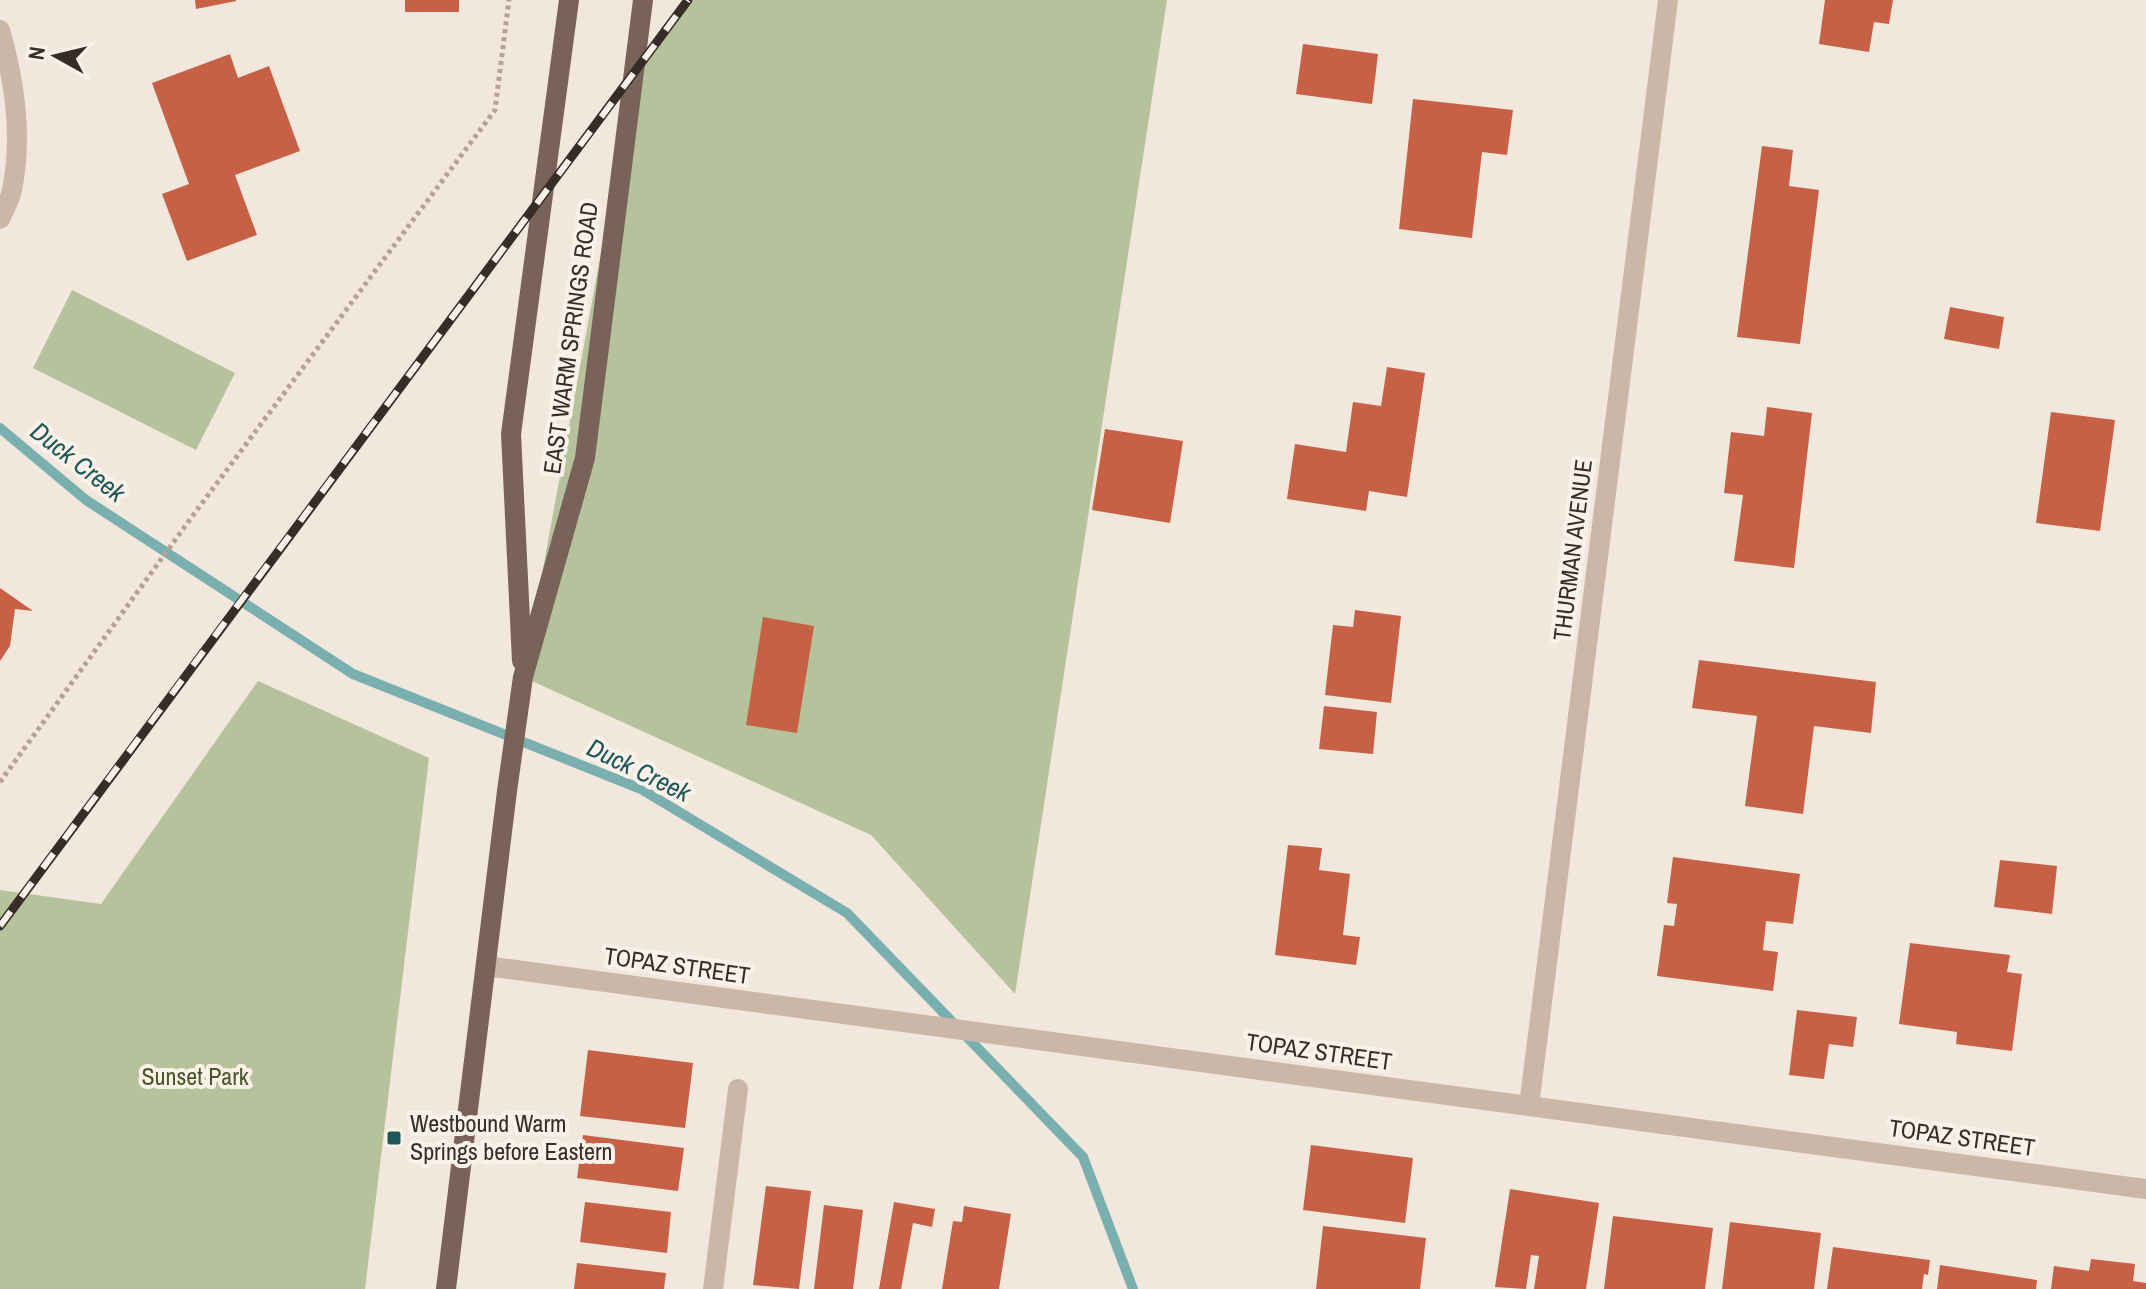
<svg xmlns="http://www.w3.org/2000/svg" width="2146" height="1289" font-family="'Archivo Narrow',sans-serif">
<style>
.green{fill:#b6c29c}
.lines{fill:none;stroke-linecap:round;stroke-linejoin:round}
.stream{stroke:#7aafb0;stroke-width:10}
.building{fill:#c76145}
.path{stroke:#b7a192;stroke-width:5;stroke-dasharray:4 4;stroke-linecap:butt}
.minor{stroke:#cbb7a8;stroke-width:20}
.major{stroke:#796359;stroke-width:20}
.rail-casing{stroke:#372c28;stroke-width:9}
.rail{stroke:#faf1e8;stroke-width:6;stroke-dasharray:18;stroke-linecap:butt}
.poi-dot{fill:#1d5759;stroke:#faf1e8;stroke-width:3}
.labels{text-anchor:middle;stroke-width:8;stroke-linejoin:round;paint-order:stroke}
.street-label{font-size:24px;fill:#372c28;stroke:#faf1e8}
.park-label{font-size:24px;fill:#47562b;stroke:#faf1e8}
.poi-label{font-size:24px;fill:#372c28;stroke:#faf1e8;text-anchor:start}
.water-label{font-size:26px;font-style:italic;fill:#1d5759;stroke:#faf1e8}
</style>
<rect width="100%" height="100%" fill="#f2e7dc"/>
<g class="green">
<path d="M688 0H1167L1015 994 871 835 523 677 634 73Z"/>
<path d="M72 290 235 373 196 450 33 368Z"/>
<path d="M258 681 429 758 365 1289H0V890L101 904Z"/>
</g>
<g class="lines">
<path class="stream" d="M0 428 86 500 353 674 641 789 847 913 1083 1157 1133 1289"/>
</g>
<g class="building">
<path d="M195 0H236V1L196 9Z"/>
<rect x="405" y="0" width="54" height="12"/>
<path d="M1825 0H1893L1889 24 1874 22 1869 52 1819 44Z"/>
<path d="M1303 44 1378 54 1372 104 1296 94Z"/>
<path d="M230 54 238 78 269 66 300 151 235 175 257 235 187 261 162 194 189 184 152 83Z"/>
<path d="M1413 99 1513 110 1507 155 1482 152 1472 238 1399 229Z"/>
<path d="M1762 146 1793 150 1789 186 1819 190 1800 344 1737 337Z"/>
<path d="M1950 307 2004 317 1999 349 1944 339Z"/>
<path d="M1387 367 1425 373 1407 497 1369 491 1366 511 1287 499 1295 444 1346 452 1353 402 1381 406Z"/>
<path d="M1767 407 1812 413 1794 568 1734 561 1743 495 1724 493 1731 432 1764 436Z"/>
<path d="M2051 412 2115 420 2100 531 2036 523Z"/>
<path d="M1105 429 1183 441 1170 523 1092 510Z"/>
<path d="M0 588 33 611 15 609 10 646 0 661Z"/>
<path d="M1355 610 1401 616 1391 703 1325 695 1333 625 1353 627Z"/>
<path d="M763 617 814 626 797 733 746 725Z"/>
<path d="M1699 660 1876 682 1871 733 1814 726 1803 814 1745 806 1757 716 1692 708Z"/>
<path d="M1324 706 1377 712 1373 754 1319 749Z"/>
<path d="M1288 845 1322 848 1319 870 1350 874 1343 935 1360 937 1356 965 1275 955Z"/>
<path d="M1673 857 1800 874 1793 924 1766 921 1763 950 1778 952 1773 991 1657 976 1664 925 1674 926 1677 904 1667 903Z"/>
<path d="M2000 860 2057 866 2052 914 1994 907Z"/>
<path d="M1910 943 2010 955 2007 972 2022 974 2012 1051 1956 1044 1957 1032 1899 1024Z"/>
<path d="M1797 1010 1857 1017 1853 1047 1829 1044 1824 1079 1789 1075Z"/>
<path d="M588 1050 693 1063 685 1128 580 1116Z"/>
<path d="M583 1135 684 1148 678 1191 577 1178Z"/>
<path d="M1311 1145 1413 1158 1405 1223 1303 1210Z"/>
<path d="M766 1186 811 1191 799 1289 753 1285Z"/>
<path d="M1510 1189 1599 1203 1586 1289H1534L1539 1256 1531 1255 1526 1289 1495 1287Z"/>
<path d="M585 1202 671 1212 667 1253 580 1242Z"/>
<path d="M894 1202 935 1209 932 1227 913 1223 901 1289H879Z"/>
<path d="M824 1205 863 1210 853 1289H814Z"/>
<path d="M964 1206 1011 1214 999 1289H942L953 1221 962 1222Z"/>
<path d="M1613 1216 1713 1228 1705 1289H1604Z"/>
<path d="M1730 1222 1821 1233 1814 1289H1722Z"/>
<path d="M1323 1226 1426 1238 1420 1289H1316Z"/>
<path d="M1833 1247 1930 1260 1928 1275 1924 1274 1922 1289H1827Z"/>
<path d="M2091 1259 2135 1264 2133 1281 2146 1283V1289H2051L2054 1266 2089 1271Z"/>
<path d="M577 1263 666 1273 664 1289H574Z"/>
<path d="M1940 1265 2037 1280 2036 1289H1937Z"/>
</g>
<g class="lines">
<path class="path" d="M0 782 191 518 495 110 509 0"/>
<g class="minor">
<path d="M0 30C15 82 23 136 12 190 10 200 4 210 0 219"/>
<path d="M486 966 2146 1189"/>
<path d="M1529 1106 1668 0"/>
<path d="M713 1289 738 1089"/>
</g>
<g class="major">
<path d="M522 661 511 434 569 0"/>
<path d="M446 1289 507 791 523 677 585 458 643 0"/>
</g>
<g class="rail-casing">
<path id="rail" d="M0 926C228 617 459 309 688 0"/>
</g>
<use href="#rail" class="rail"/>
</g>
<rect class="poi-dot" x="386" y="1130" width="16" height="16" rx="4"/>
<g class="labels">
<g class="street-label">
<text transform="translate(571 338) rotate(-82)" y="8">EAST WARM SPRINGS ROAD</text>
<text transform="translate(1573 550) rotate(-83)" y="8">THURMAN AVENUE</text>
<text transform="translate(677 966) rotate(8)" y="8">TOPAZ STREET</text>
<text transform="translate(1319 1052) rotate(8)" y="8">TOPAZ STREET</text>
<text transform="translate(1962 1138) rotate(8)" y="8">TOPAZ STREET</text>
</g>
<g class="park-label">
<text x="195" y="1085">Sunset Park</text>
</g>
<g class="poi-label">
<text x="410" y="1132">Westbound Warm<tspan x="410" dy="28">Springs before Eastern</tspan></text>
</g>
<g class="water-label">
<text transform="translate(78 462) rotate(38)" y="9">Duck Creek</text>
<text transform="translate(639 770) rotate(26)" y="9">Duck Creek</text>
</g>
</g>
<g transform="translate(56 56) rotate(278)" stroke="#faf1e8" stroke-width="6" paint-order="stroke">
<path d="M0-6L14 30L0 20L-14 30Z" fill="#372c28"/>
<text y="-12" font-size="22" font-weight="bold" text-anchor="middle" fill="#372c28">N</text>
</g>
</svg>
